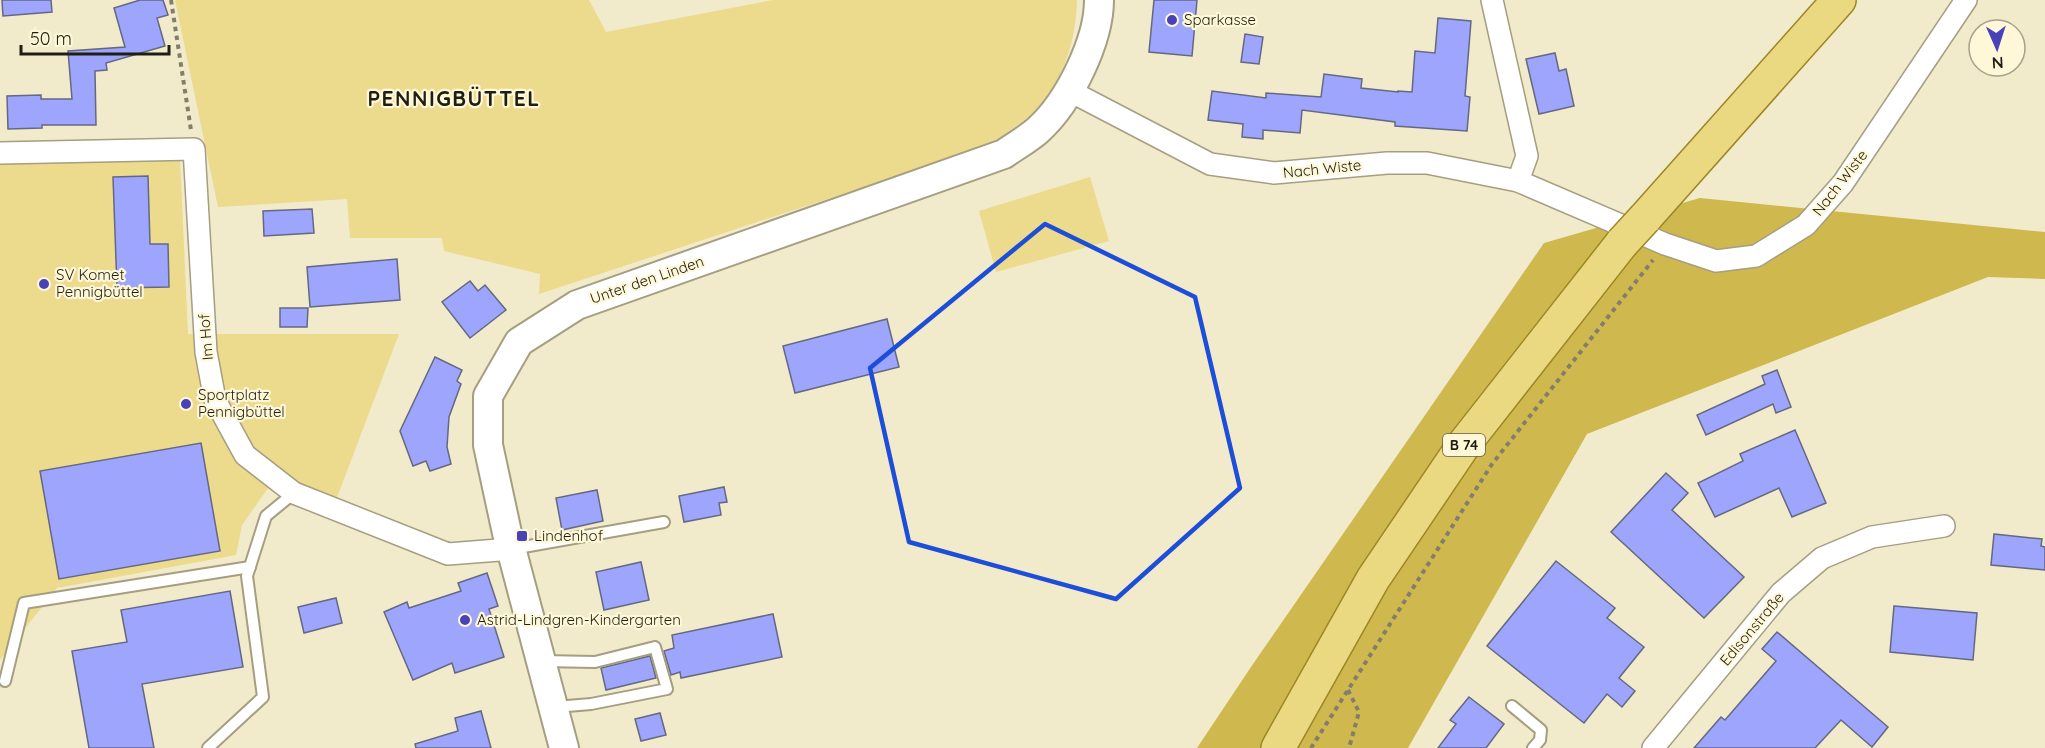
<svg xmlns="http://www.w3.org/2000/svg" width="2045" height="748" font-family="Quicksand,sans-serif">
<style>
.green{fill:#ecda8d}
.forest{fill:#cfb84e}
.building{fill:#9da5fd;stroke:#646882;stroke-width:1.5}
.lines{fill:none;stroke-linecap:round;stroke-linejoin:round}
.lane-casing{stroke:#a59e81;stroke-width:14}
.street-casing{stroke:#a59e81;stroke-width:24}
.secondary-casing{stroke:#a59e81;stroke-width:32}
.primary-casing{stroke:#9b8724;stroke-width:36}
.path{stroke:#827e69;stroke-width:4;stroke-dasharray:4.5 4.5;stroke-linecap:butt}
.lane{stroke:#fff;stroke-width:10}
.street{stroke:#fff;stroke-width:21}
.secondary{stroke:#fff;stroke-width:28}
.primary{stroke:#ebd982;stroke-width:33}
.primary-bridge-casing{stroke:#9b8724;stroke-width:36;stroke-linecap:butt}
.primary-bridge{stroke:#ebd982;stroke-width:33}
.marked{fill:none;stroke:#1d4ed8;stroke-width:4.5;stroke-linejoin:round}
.poi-dot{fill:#4841b7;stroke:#fff8d8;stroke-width:2}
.labels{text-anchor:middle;stroke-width:4.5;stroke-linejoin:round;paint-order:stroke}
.shield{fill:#fff8d8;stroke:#635f4d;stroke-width:1.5}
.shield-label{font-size:14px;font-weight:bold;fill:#201e12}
.poi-label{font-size:15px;fill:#201e12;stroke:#fff8d8;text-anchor:start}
.street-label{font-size:15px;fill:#201e12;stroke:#fff8d8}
.district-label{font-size:21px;font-weight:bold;letter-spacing:1.5px;fill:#201e12;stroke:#fff8d8}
</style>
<rect width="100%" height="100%" fill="#f1eacb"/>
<g class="green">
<path d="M175 0H589L606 32 773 0H1077C1076 38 1065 77 1039 107 1026 121 1003 134 988 146L539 294 540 274 444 251 442 238H350L347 199 218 207Z"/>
<path d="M180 158 188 334H399L336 500 278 474 242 525 236 555 57 588 0 660V162Z"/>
<path d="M1090 177 1109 241 996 272 979 211Z"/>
</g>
<path class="forest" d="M1700 198 2045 232V279L1988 277 1587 434 1408 748H1197L1251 667 1544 243Z"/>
<g class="building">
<path d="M2 0H51L52 12 3 16Z"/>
<path d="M140 0H163L168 15 157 18 165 46 106 63 107 70 95 71 96 125H42V128L8 129 7 96 41 95V99H72L68 51 125 47 114 8Z"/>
<path d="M1154 0H1197L1192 56 1149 52Z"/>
<path d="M1438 18 1471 21 1465 96 1470 97 1467 131 1395 126V122L1302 110 1300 133 1263 130V139L1242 137 1243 124 1208 120 1212 91 1266 98V93L1321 97 1324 74 1362 79 1361 88 1398 92V91L1412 92 1415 51 1435 53Z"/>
<path d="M1245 34 1263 37 1259 64 1241 62Z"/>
<path d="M1555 53 1559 71 1566 69 1574 106 1539 114 1526 59Z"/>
<path d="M148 176 150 244H168L169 287 117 288 113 177Z"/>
<path d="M312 209 314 233 264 236 263 211Z"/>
<path d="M397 259 400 300 310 307 307 267Z"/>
<path d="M470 281 478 291 485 285 506 310 470 338 442 302Z"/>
<path d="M280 308H308L307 327H280Z"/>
<path d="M887 319 899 367 795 393 783 346Z"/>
<path d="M435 357 462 370 457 381 461 384 449 417 447 447 451 464 430 471 426 461 413 466 400 431Z"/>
<path d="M1777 370 1791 407 1776 413 1773 404 1706 435 1697 415 1765 384 1762 376Z"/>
<path d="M1795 430 1826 503 1792 517 1779 488 1715 517 1698 483 1743 461 1740 454Z"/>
<path d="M201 443 220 551 59 579 40 471Z"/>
<path d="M1666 473 1688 493 1672 510 1744 577 1704 618 1611 532Z"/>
<path d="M724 487 727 502 719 503 721 515 684 522 679 496Z"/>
<path d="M597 490 603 521 562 530 556 498Z"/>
<path d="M1994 534 2042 539 2041 546 2045 547V570L1991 565Z"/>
<path d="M1556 561 1615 608 1607 618 1644 647 1619 678 1635 691 1622 707 1607 694 1584 723 1487 646Z"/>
<path d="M641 562 649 600 604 610 596 572Z"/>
<path d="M487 573 498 606 489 609 504 657 455 673 452 663 413 680 384 612 407 602 409 608 461 591 458 583Z"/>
<path d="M230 591 243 667 142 684 154 748H89L72 651 127 642 121 610Z"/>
<path d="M336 598 342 623 304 633 298 607Z"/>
<path d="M1894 606 1977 613 1973 660 1890 652Z"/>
<path d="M773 614 782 657 681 678 680 672 671 675 664 651 674 648 672 635Z"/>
<path d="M1777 632 1888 727 1872 747 1841 720 1815 748H1694L1721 717 1725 720 1776 661 1762 649Z"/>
<path d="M650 656 656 678 606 690 601 668Z"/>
<path d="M1469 697 1504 724 1486 748H1438L1456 724 1450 720Z"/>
<path d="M481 711 491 748H416L415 744 458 731 455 718Z"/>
<path d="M660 713 666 735 641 741 635 719Z"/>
</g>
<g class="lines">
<g class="lane-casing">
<g id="lane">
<path d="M512 549 664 522"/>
<path d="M542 661 595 662 655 647 667 689 591 704 555 707"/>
<path d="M5 681 24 603 250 567"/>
<path d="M1512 706 1541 730 1540 740 1533 748"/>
<path d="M208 748 263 697 247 576 266 516 294 493"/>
</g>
</g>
<g class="street-casing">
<g id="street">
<path d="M1492 0 1527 156 1518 181"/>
<path d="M1070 91 1210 164 1274 173 1387 163H1427L1518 181 1665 244 1716 261 1756 256 1806 225 1843 183 1966 0"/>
<path d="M0 153 194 149 206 352 215 400 245 455 294 493 448 554 512 549"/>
<path d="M1653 748 1781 593 1822 558 1872 537 1944 526"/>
</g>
</g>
<g class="secondary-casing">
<path id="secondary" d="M564 748 507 533 488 445V396L519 342 577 305 1004 154C1015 146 1028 139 1038 130 1069 102 1099 41 1099 0"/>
</g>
<g class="primary-casing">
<g id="primary">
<path d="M1645 218 1839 0"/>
<path d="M1278 748 1373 579 1465 443 1622 243"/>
</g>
</g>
<g class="path">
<path d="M171 0 191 130"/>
<path d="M1348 690 1359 712 1349 748"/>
<path d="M1311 748 1492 464 1653 260"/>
</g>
<use href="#lane" class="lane"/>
<use href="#street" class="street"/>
<use href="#secondary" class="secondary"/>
<use href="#primary" class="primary"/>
<g class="primary-bridge-casing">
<path id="primary-bridge" d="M1622 243 1645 218"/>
</g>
<use href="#primary-bridge" class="primary-bridge"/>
</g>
<path class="marked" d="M1045 224 1195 297 1240 488 1116 599 909 542 870 368Z"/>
<g class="poi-dot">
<circle cx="1172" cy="20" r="6"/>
<circle cx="44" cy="284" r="6"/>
<circle cx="186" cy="404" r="6"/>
<rect x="516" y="530" width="12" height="12" rx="3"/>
<circle cx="465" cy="620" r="6"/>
</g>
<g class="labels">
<rect class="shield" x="1443" y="434" width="42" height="22" rx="4.5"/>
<g class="shield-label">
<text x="1464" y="450">B 74</text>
</g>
<g class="poi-label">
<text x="1184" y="25">Sparkasse</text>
<text x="56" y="280">SV Komet<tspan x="56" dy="17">Pennigbüttel</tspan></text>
<text x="198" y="400">Sportplatz<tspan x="198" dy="17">Pennigbüttel</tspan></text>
<text x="534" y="541">Lindenhof</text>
<text x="477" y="625">Astrid-Lindgren-Kindergarten</text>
</g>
<g class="street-label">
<text transform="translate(1322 169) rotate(-6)" y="5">Nach Wiste</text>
<text transform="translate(1840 183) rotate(-52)" y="5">Nach Wiste</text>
<text transform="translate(647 280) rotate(-19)" y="5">Unter den Linden</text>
<text transform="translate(206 337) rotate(-95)" y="5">Im Hof</text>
<text transform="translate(1752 629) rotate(-50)" y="5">Edisonstraße</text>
</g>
<g class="district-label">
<text x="454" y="106">PENNIGBÜTTEL</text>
</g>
</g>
<g transform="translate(1997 48) rotate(177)"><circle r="28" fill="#fff8d8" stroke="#a6a189" stroke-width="1.5"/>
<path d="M0-4.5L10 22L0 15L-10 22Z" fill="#4841b7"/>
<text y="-9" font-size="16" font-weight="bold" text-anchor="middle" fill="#201e12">N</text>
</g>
<path d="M21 45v9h148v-9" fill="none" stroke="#201e12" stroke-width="3"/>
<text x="30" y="45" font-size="18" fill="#201e12" stroke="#fff8d8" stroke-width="4.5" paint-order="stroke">50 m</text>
</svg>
